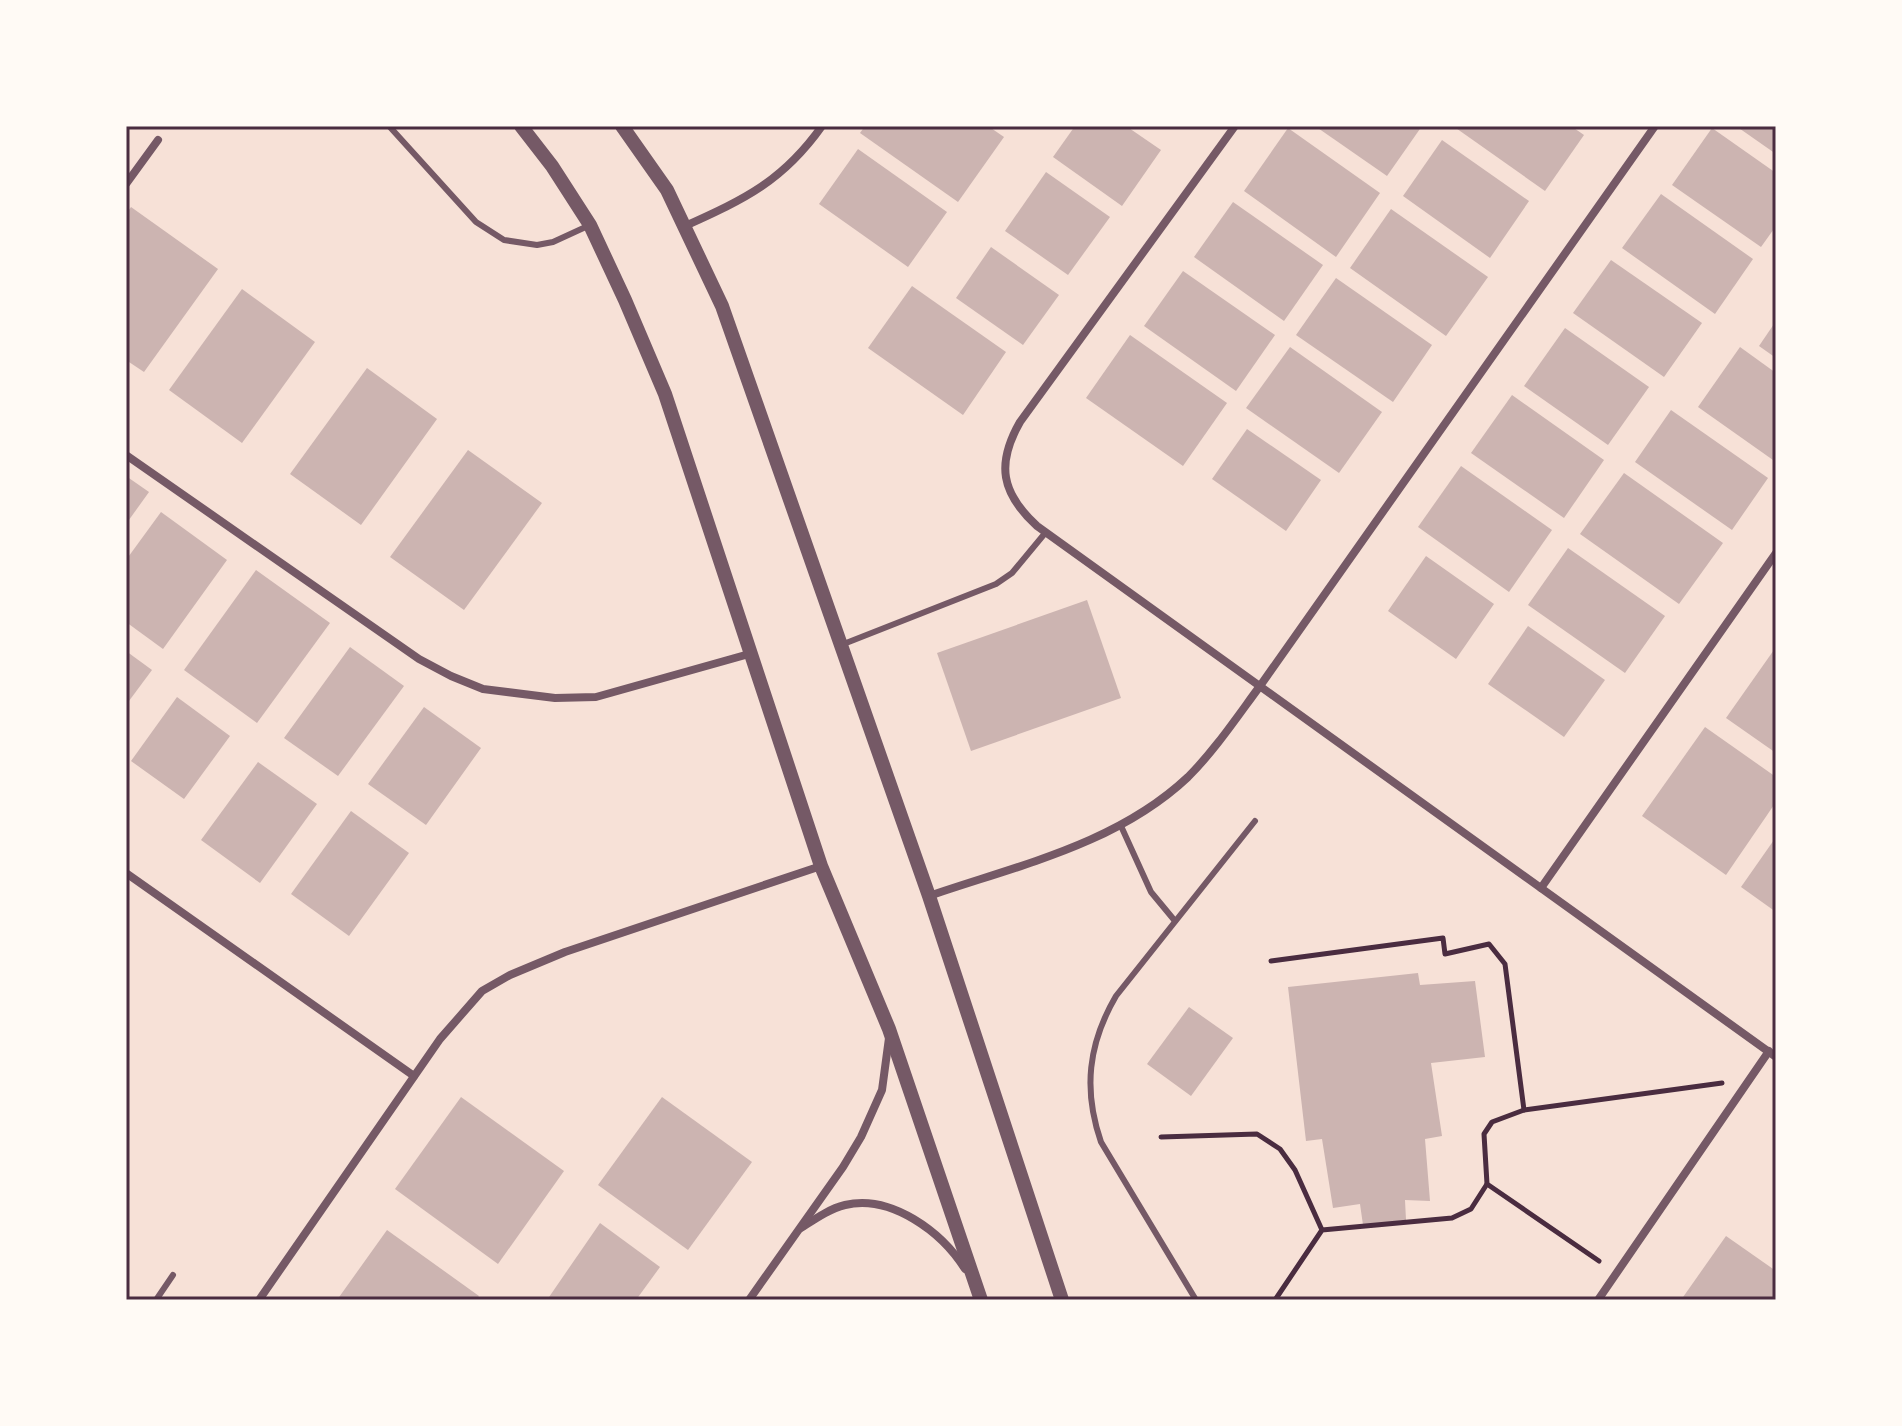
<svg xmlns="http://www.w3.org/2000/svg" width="1902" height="1426" font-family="Manrope,sans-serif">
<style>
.building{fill:#ccb4b1}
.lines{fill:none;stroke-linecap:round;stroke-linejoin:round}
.path{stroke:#4a2c40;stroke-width:5}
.service{stroke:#755966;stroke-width:6}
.minor{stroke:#755966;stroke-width:8}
.tertiary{stroke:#755966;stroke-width:14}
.neatline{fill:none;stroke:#4a2c40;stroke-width:3}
</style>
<rect width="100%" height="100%" fill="#f7e1d7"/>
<g class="building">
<path d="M865 126H988L1004 137 958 202 860 133Z"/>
<path d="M1075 126H1126L1161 150 1122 206 1053 157Z"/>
<path d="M1315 126H1422L1387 176Z"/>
<path d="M1453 126H1571L1584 135 1545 191Z"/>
<path d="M1736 126H1776V154Z"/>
<path d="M1288 128 1380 193 1336 257 1244 191Z"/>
<path d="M1712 128 1776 173V226L1761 247 1672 185Z"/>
<path d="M1442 140 1529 201 1490 258 1403 196Z"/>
<path d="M858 149 947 212 908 267 819 204Z"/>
<path d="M1046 172 1110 217 1068 275 1005 231Z"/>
<path d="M1661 194 1753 259 1715 314 1622 248Z"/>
<path d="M1233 202 1323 265 1284 321 1194 257Z"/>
<path d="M131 207 218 269 144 372 126 360V214Z"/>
<path d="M1391 209 1488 277 1446 336 1350 268Z"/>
<path d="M991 247 1059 295 1023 345 956 298Z"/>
<path d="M1611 260 1702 323 1664 377 1573 313Z"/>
<path d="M1183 271 1275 335 1236 391 1144 326Z"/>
<path d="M1336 278 1432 345 1393 402 1296 335Z"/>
<path d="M912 286 1006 352 963 415 868 348Z"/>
<path d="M242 289 315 342 242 443 169 390Z"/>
<path d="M1776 321V358L1759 346Z"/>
<path d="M1565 328 1649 387 1608 445 1524 386Z"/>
<path d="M1130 335 1227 403 1183 466 1086 398Z"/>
<path d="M1290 347 1382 412 1339 473 1246 408Z"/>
<path d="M1740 347 1776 373V455L1773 460 1698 407Z"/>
<path d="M367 368 437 419 361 525 290 474Z"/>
<path d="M1512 395 1604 460 1564 518 1471 453Z"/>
<path d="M1671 410 1768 478 1732 530 1635 462Z"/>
<path d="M1247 429 1321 480 1286 531 1212 479Z"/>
<path d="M468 450 542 503 464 610 390 557Z"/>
<path d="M1461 466 1552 530 1509 592 1418 527Z"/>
<path d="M1624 473 1723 543 1679 604 1580 534Z"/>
<path d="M126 476 149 492 126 524Z"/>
<path d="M161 512 227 560 163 649 126 622V560Z"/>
<path d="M1568 548 1665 616 1625 673 1528 605Z"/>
<path d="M1426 556 1494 604 1456 659 1388 611Z"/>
<path d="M256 570 330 623 257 723 184 670Z"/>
<path d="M1087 600 1121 698 971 751 937 653Z"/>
<path d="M1528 626 1605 680 1564 737 1488 684Z"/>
<path d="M350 647 404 686 338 776 284 738Z"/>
<path d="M1776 647V753L1726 718Z"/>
<path d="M126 651 152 670 126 705Z"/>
<path d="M177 697 230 736 184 799 131 761Z"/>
<path d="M424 707 481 748 426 825 368 784Z"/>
<path d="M1705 727 1776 777V802L1726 875 1642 816Z"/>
<path d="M258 762 317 804 260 883 201 840Z"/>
<path d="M351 811 409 853 349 936 291 894Z"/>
<path d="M1776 837V912L1741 887Z"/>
<path d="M1418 973 1420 985 1475 981 1485 1057 1431 1063 1442 1136 1425 1139 1430 1201 1405 1200 1406 1220 1363 1225 1360 1204 1333 1208 1322 1139 1306 1141 1288 987Z"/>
<path d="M1189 1007 1233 1038 1191 1096 1147 1064Z"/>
<path d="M461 1097 564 1171 498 1264 395 1189Z"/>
<path d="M662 1097 752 1162 688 1250 598 1185Z"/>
<path d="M600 1223 660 1267 636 1300H547Z"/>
<path d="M387 1230 479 1296 476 1300H337Z"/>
<path d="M1726 1236 1776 1271V1300H1681Z"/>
</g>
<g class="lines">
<g class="path">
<path d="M1271 961 1443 938 1445 954 1489 944 1505 964 1524 1110"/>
<path d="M1161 1137 1257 1134 1280 1149 1295 1170 1322 1230"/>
<path d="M1599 1261 1487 1184 1484 1134 1492 1122 1524 1110 1722 1083"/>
<path d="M1275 1300 1322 1230 1452 1218 1471 1209 1487 1184"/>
</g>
<g class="service">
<path d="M389 126 476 222 504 240 537 245 553 242 590 225"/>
<path d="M841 645 996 584 1012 573 1046 532"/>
<path d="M1121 826 1151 892 1175 921"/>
<path d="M156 1300 173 1275"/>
<path d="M1196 1300 1101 1142C1083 1090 1088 1044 1116 996L1255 821"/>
</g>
<g class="minor">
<path d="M1235 126 1020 422C996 464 1001 493 1037 526L1776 1057"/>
<path d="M126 184 158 140"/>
<path d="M685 226C745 199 783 181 822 126"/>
<path d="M126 455 419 659 451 676 483 689 555 698 596 697 749 654"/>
<path d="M126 873 414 1076"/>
<path d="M1541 888 1776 553"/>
<path d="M929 896C1019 865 1117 844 1188 777 1215 750 1237 717 1260 686L1655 126"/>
<path d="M801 1228C815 1219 829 1209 845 1205 891 1194 942 1232 965 1269"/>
<path d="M259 1300 440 1039 482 991 510 975 565 952 821 866"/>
<path d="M749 1300 843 1167 861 1137 882 1090 889 1038"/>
<path d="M1598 1300 1769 1051"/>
</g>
<g class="tertiary">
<path d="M521 126 552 166 590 225 625 300 665 394 821 866 889 1029 981 1300"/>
<path d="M622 126 667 190 722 306 929 896 1062 1300"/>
</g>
</g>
<rect width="1902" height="1426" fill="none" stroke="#fffaf5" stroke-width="256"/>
<rect x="128" y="128" width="1646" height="1170" class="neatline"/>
</svg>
